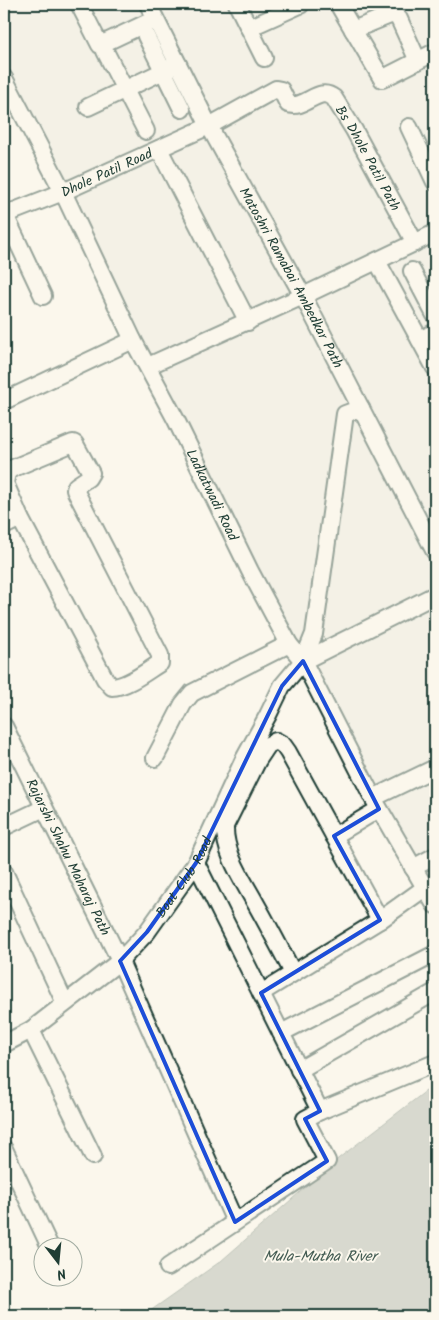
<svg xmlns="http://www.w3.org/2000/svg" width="439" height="1320" font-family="Kalam,sans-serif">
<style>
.built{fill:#eae9de}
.water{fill:#adb4aa;stroke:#74847b}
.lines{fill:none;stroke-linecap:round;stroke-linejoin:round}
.minor-casing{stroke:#1f3d34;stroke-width:20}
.minor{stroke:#fbf7ec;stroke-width:16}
.marked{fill:none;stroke:#1d4ed8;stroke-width:4;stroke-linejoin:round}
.labels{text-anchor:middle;stroke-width:4;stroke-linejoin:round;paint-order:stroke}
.street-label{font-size:14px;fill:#1f3d34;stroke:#fbf7ec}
.water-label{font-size:15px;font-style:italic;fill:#425b52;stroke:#fbf7ec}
</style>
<rect width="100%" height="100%" fill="#fbf7ec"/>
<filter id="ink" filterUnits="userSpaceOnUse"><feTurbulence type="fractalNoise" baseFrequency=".02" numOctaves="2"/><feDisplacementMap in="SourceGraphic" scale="10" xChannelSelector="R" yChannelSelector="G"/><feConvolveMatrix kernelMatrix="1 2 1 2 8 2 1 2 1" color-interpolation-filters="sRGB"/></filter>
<g filter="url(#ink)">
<path class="built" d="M4 4H435V915L398 852 4 79Z"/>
<path class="water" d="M435 1084V1316H143L221 1261 339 1158Z"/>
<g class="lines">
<g class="minor-casing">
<g id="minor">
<path d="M79 4 100 45 155 19"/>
<path id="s1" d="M148 4 209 126 303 296 435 552"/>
<path d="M237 4 264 58"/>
<path d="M338 4 382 79 435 52"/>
<path d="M249 28 300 5V4"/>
<path d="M353 30 390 15H395L399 19 418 61"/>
<path d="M146 36 182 109"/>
<path d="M105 51 146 131"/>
<path id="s2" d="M4 78 63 192 133 340 176 420 250 571 289 644 303 661 373 798 435 905"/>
<path d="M88 107 178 64"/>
<path d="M409 127 435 182"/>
<path d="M159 149 248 322"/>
<path id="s3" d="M4 215 63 192 209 126 276 89 281 90 288 104C306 110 318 85 334 98L354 130 415 243"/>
<path d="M5 215 43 296"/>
<path d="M377 261 435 368"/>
<path d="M412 271 435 315"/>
<path d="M420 340 435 332"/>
<path d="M148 366 303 296 435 233"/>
<path d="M4 401 133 340"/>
<path d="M73 443 75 444 91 473 88 478 76 486 75 490 160 655V663C147 671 127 687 112 687L105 679 20 518 5 483 7 473 11 469Z"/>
<path d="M4 526 20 518"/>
<path d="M303 661 435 595"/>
<path id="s4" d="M4 726 120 961 235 1222"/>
<path d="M155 758 183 704 192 693 289 644"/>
<path d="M373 798 435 768"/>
<path d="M4 827 44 808"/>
<path d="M334 836 379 809"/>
<path d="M196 863 320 1111 435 1063"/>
<path d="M413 868 435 856"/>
<path d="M4 872 65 1003"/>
<path d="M293 973C281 950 269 927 256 904 243 880 224 854 225 826L258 760 268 745 276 741 283 745 288 752 380 920"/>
<path d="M261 993 380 920 426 887 434 883"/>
<path d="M31 1030 93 1156"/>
<path d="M281 1033 435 954"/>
<path id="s5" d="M4 1044 31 1030 120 961 147 932 196 863 244 759 268 715 282 686 303 661 314 634 345 414 361 408"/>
<path d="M299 1070 435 992"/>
<path d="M4 1149 50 1247"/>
<path d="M168 1267 327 1161 305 1119 320 1111"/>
</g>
</g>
<use href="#minor" class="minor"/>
</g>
</g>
<path d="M0 0H439V1320H0ZM303 661 379 809 334 836 380 920 261 993 320 1111 305 1119 327 1161 235 1222 120 961 147 932 196 863 282 686Z" fill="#fbf7ec" fill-opacity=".55" fill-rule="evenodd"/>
<path class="marked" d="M303 661 379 809 334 836 380 920 261 993 320 1111 305 1119 327 1161 235 1222 120 961 147 932 196 863 282 686Z"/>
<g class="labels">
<g class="street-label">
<text dy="5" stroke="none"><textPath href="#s3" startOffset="439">Bs Dhole Patil Path</textPath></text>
<text dy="5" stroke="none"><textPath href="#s3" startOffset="111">Dhole Patil Road</textPath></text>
<text dy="5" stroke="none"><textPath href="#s1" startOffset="309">Matoshri Ramabai Ambedkar Path</textPath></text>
<text dy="5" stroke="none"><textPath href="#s2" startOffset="466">Ladkatwadi Road</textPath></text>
<text dy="5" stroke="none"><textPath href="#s4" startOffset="146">Rajarshi Shahu Maharaj Path</textPath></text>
<text dy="5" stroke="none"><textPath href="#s5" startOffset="249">Boat Club Road</textPath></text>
</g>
<g class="water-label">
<text x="320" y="1261">Mula-Mutha River</text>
</g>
</g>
<rect width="439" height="1320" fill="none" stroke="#fbf7ec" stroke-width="20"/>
<rect x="10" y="10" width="419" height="1300" fill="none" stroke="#1f3d34" stroke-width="2" filter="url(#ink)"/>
<g transform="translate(58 1262) rotate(164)"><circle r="24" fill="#fbf7ec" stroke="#a3ada2"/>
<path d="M0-4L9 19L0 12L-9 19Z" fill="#1f3d34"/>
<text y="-8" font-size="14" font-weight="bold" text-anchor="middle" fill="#1f3d34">N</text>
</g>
</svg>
